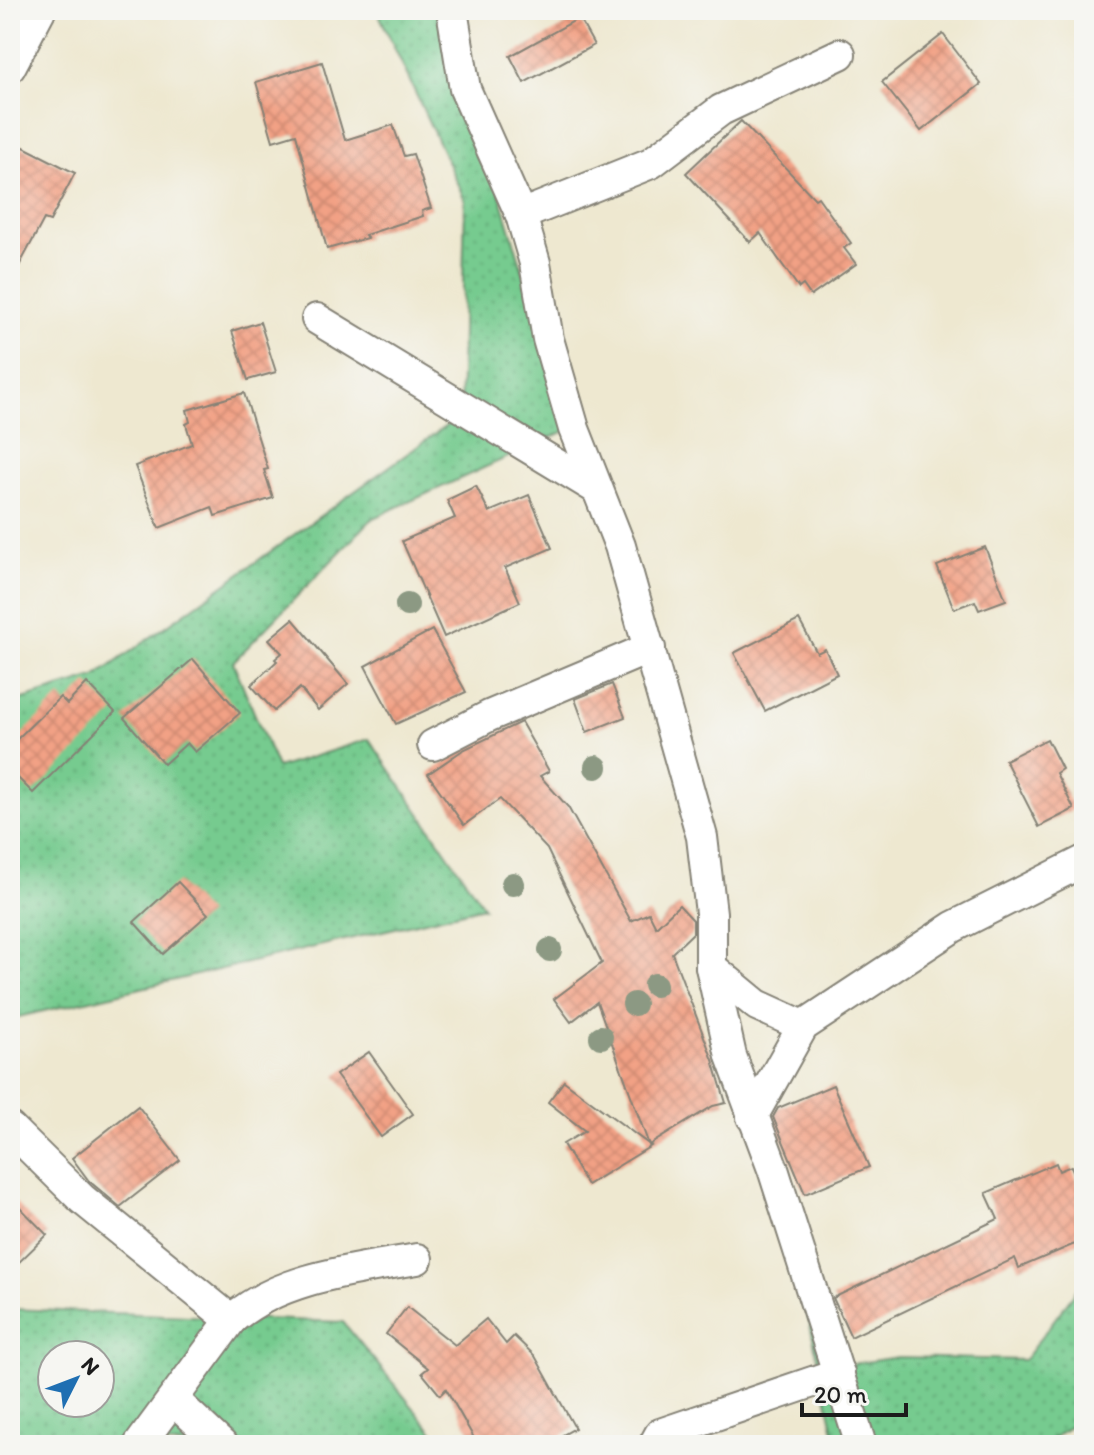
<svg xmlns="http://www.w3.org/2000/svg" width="1094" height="1455" font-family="Itim,sans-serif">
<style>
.grass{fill:url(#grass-dots);stroke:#497456;stroke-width:2;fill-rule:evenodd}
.building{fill:url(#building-cross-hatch)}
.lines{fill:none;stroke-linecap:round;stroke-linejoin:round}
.street-casing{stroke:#858276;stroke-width:34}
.street{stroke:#fff;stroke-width:30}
.tree{fill:#8c9983}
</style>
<defs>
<pattern id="grass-dots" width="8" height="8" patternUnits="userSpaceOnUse" patternTransform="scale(2)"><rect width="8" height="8" fill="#76cb8f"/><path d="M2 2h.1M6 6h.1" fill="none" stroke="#66ae7b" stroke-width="1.8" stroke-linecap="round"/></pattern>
<pattern id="building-cross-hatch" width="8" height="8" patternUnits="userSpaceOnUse" patternTransform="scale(2)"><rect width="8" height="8" fill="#f2a185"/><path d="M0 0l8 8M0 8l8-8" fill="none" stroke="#cf8a72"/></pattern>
</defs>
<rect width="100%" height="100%" fill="#f6f6f2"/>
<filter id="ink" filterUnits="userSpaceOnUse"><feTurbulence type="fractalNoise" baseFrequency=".0125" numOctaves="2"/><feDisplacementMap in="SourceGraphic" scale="16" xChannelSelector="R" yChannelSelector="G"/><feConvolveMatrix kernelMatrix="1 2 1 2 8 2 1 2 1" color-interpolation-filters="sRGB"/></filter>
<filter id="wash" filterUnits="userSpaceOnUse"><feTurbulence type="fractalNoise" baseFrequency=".006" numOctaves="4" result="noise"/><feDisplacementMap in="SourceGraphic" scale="32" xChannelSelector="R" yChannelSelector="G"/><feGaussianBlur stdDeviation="1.8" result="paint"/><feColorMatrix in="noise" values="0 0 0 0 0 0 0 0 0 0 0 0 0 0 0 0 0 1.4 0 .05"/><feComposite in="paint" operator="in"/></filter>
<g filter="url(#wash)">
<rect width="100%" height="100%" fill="#eee8d0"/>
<g class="grass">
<path d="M377 10H445L570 429 373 518 233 662 277 768 369 739 484 907 10 1019V703L95 677 460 416 465 200Z"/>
<path d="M774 1164 839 1366 898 1357 1024 1360 1084 1280V1416L1044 1445H837Z"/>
<path d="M10 1309 343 1322 444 1445H10ZM52 1355H100V1403H52Z"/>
</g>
<g id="blocks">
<g class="building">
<path d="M579 18 594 45 524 83 510 56Z"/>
<path d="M943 34 981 84 921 131 882 82Z"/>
<path d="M322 62 345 140 393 125 404 156 413 154 431 208 422 211 423 216 365 235 367 238 327 249 296 134 273 141 256 82Z"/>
<path d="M741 121 815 199 818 197 851 243 844 248 856 264 811 296 803 285 799 288 760 233 750 242 686 173Z"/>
<path d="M10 140 75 173 50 221 44 219 10 283Z"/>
<path d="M260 322 276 372 248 380 232 331Z"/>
<path d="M244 393 268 469 264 470 273 498 215 516 212 507 159 528 135 466 192 444 186 424 190 422 187 410Z"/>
<path d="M476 486 489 512 529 495 552 548 505 568 520 602 444 637 402 541 455 518 447 500Z"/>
<path d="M985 547 1006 600 979 610 975 601 954 609 937 566Z"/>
<path d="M293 619 348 684 318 710 300 688 274 711 251 685 277 661 275 659 282 653 269 639Z"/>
<path d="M799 620 817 653 825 649 837 674 765 711 734 653Z"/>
<path d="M432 630 466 692 396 724 365 666Z"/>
<path d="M193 659 240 713 195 752 187 743 164 764 124 718Z"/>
<path d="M87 683 115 712 33 793 10 770V746L60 697 67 704Z"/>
<path d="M612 684 625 717 587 732 575 699Z"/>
<path d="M521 722 549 771 540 776 568 807 631 921 649 913 656 927 679 905 693 920V933L672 953 713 1060 726 1103 713 1106 649 1145 597 1002 571 1022 554 999 602 963 547 849 500 799 464 825 428 774 463 750Z"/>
<path d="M1047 739 1062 769 1056 773 1074 809 1039 827 1005 760Z"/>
<path d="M178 882 208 914 163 954 134 922Z"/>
<path d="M369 1052 413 1114 381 1137 336 1075Z"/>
<path d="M564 1081 651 1146 587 1185 563 1144 585 1131 548 1102Z"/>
<path d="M833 1085 869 1167 805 1194 773 1117 778 1108Z"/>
<path d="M138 1106 180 1160 120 1207 89 1181 72 1158Z"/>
<path d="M1056 1163 1059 1171 1071 1166 1084 1196V1240L1019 1268 1015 1258 851 1337 833 1298 998 1219 986 1193Z"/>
<path d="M10 1197 47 1235 10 1271Z"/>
<path d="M407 1307 455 1345 486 1319 506 1344 514 1336 535 1356 575 1428 545 1445H478L446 1389 440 1395 422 1373 428 1368 386 1334Z"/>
</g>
</g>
</g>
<g filter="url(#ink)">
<use href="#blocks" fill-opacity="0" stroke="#858276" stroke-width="2"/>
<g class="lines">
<g class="street-casing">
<g id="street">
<path d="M452 10 465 89 521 215 535 263 548 339 574 429 620 546 702 837 711 913V967L731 1056 773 1169 861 1445"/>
<path d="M10 67 40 10"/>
<path d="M521 215 651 163 721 110 840 54"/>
<path d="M317 319 597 489"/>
<path d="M433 745 489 716 650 648"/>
<path d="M711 967 757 1005 803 1026"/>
<path d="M752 1117 803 1026 953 927 1084 861"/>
<path d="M10 1128 82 1199 231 1320"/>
<path d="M174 1400 222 1445"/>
<path d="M139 1445 231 1320C280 1277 354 1270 417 1259"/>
<path d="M654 1445 660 1434 839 1373"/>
</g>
</g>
<use href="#street" class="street"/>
</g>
<g class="tree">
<circle cx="407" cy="605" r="12"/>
<circle cx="596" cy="767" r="12"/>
<circle cx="513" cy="884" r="12"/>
<circle cx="550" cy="950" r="12"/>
<circle cx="655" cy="985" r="12"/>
<circle cx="634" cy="1004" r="12"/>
<circle cx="601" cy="1037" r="12"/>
</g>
</g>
<rect width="1094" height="1455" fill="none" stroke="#f6f6f2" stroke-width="40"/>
<g transform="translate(76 1379) rotate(48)"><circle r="38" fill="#f6f6f2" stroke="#9f9f9c" stroke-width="2"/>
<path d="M0-6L14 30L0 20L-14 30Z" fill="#1f6fb2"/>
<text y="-12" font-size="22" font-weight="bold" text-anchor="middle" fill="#1c1c1c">N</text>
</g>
<path d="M802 1403v12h104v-12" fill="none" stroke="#1c1c1c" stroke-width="4"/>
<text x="814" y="1403" font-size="24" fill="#1c1c1c" stroke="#f6f6f2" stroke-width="6" paint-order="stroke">20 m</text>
</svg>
